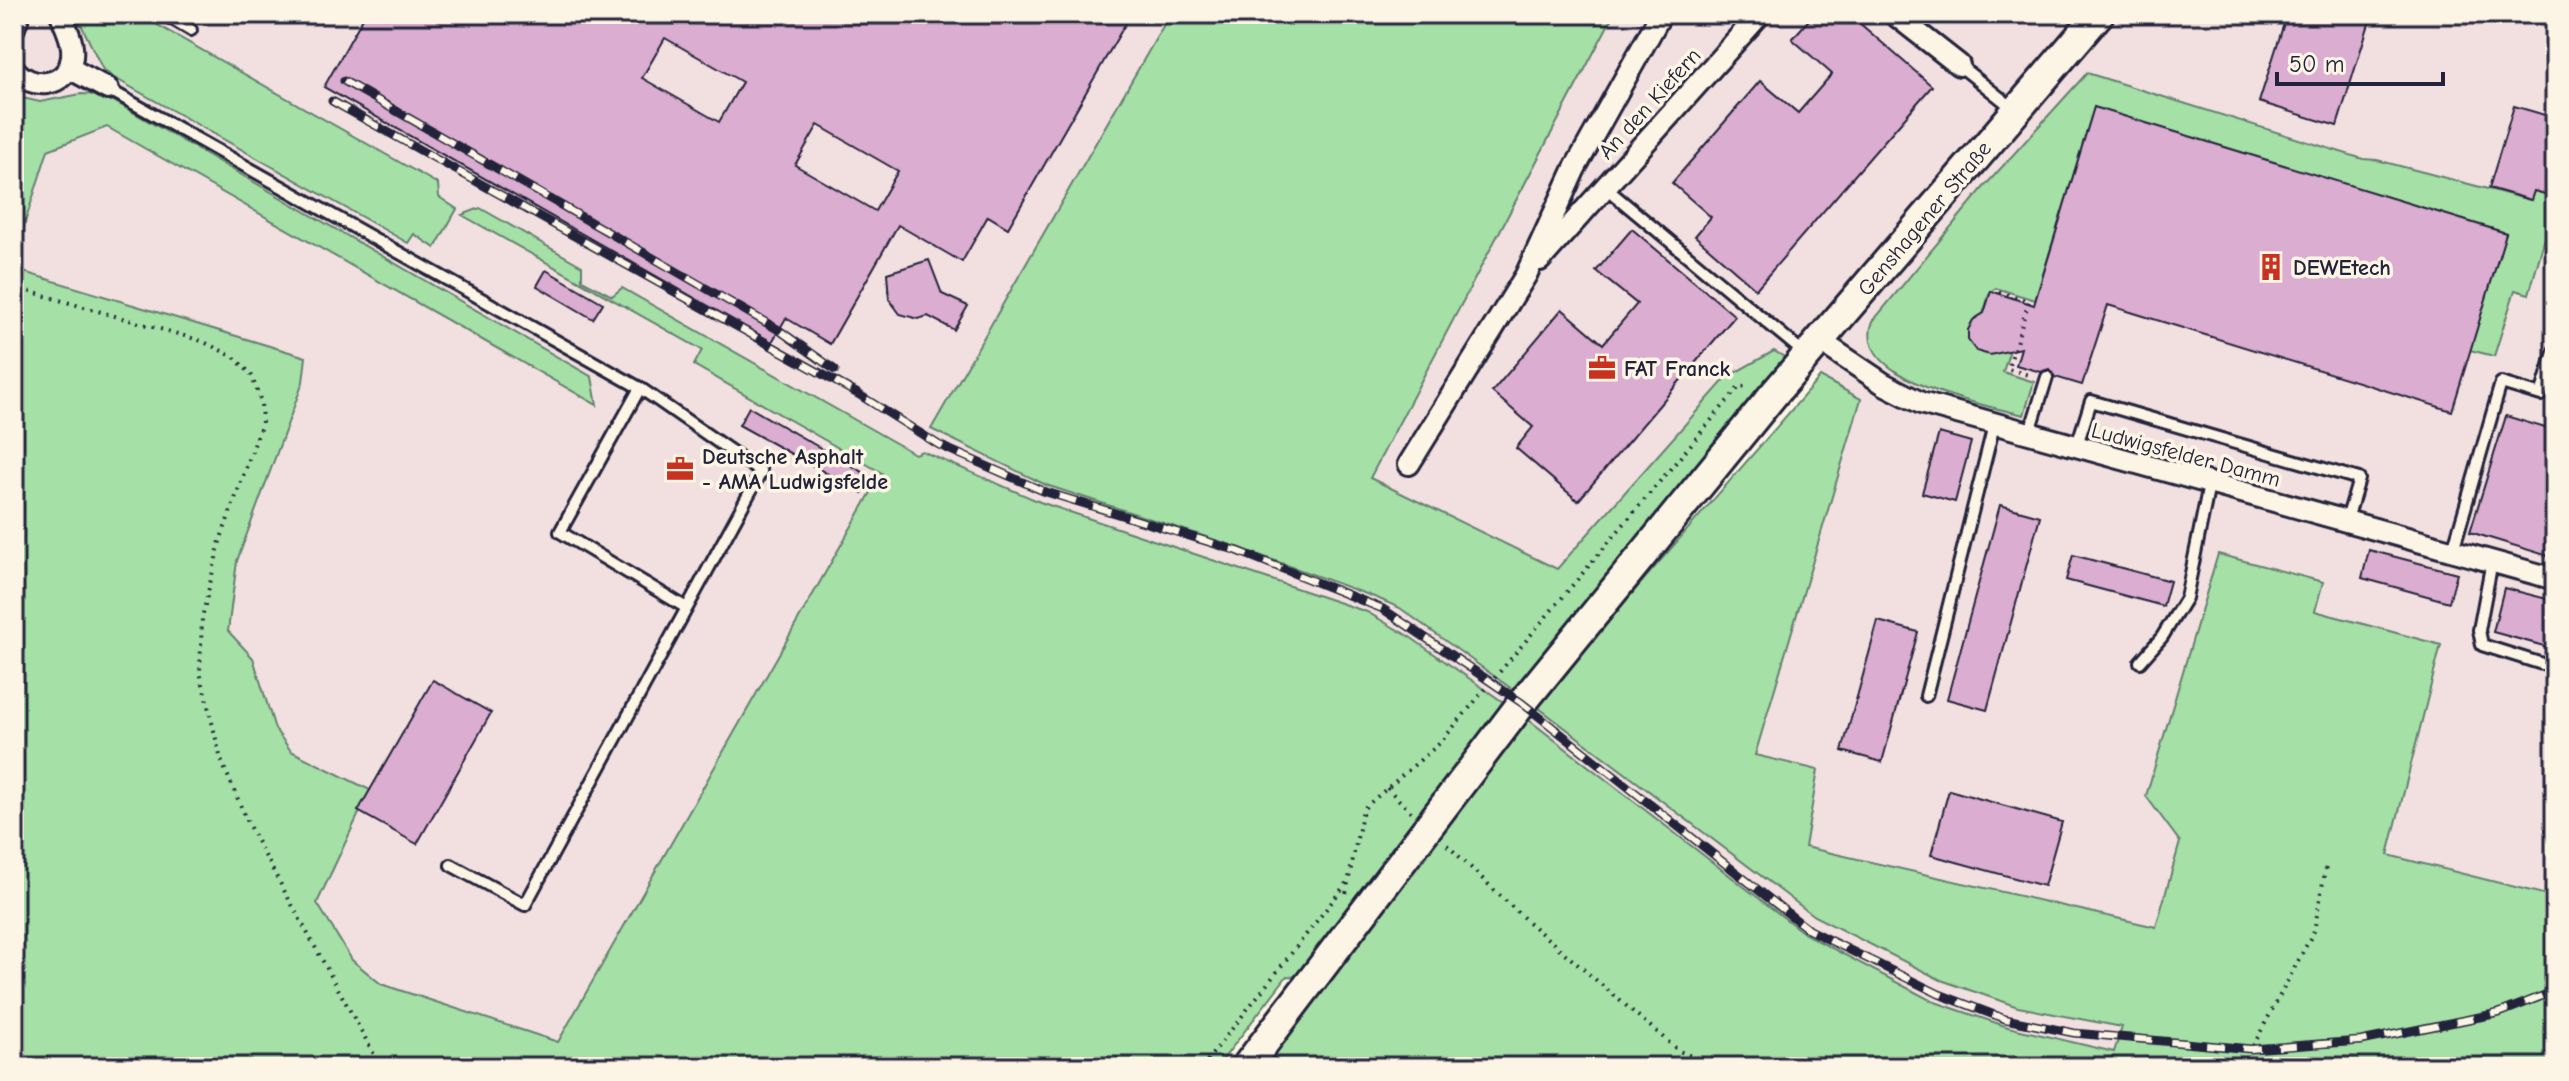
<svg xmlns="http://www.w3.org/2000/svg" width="2569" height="1081" font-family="'Comic Neue',sans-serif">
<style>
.built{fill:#f2dfdf}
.green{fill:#a5e0a6;stroke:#648170;stroke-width:2}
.building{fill:#dbadd0;stroke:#22223b;stroke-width:2;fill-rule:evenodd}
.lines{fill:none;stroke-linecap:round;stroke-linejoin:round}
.lane-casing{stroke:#22223b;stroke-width:16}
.street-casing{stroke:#22223b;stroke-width:26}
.secondary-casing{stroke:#22223b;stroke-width:34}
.path{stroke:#22223b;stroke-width:4;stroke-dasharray:2 6;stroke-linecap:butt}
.lane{stroke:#fcf5e5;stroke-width:10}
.street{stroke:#fcf5e5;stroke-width:20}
.secondary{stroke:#fcf5e5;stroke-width:28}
.rail-casing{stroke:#22223b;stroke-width:9}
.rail{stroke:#fcf5e5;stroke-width:6;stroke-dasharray:18;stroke-linecap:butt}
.labels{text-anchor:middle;stroke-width:7;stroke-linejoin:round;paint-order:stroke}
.street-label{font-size:22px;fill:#22223b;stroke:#fcf5e5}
.poi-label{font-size:22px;font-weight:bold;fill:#22223b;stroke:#fcf5e5;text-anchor:start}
</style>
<rect width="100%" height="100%" fill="#fcf5e5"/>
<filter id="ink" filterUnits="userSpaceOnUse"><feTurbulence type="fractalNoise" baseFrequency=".0125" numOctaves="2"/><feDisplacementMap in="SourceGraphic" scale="16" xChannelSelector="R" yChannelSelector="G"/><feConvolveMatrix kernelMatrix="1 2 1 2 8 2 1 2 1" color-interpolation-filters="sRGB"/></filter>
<g filter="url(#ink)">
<g class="built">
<path d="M14 14H2082L1535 705 1814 916 1941 980 2018 1007 2122 1027 2114 1052 2008 1027 1932 1001 1805 934 1497 698 498 1067 256 977 14 352Z"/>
<path d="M2108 14H2555V897L2191 806 2156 927 1804 847 1755 755 1861 399 1806 369Z"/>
</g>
<g class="green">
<path d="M76 14H138L438 184 439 197 457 209 435 248 414 234 408 243 111 76 102 68Z"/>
<path d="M1170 14H1614L1370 478 1557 569 1727 377 1774 351 1791 361 1516 692 1400 608 1377 598 1240 548 1046 485 931 429Z"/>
<path d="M2087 73 2363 159 2377 160 2530 200 2555 121 2549 195 2555 197V235L2546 234 2529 294 2515 290 2494 356 2470 350 2506 233 2094 108 2035 300 1996 288 1990 292 1983 314C1956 326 1970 361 1998 353L2024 304 2003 372 2034 382 2024 415C1987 406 1849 380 1873 321L1983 188Z"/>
<path d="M81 94 103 95 592 377 597 405 107 127 48 150 14 257V96L40 102Z"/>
<path d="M480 208 582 266V280L612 296 622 288 915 454 922 451 1040 502 1367 612 1410 637 1503 702 1299 977 1287 976 1217 1067H14V269L306 357 303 382 237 561 228 631 253 658 275 729 291 751 370 790 317 903 352 960 381 984 558 1042 882 473 694 365 702 350 462 215Z"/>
<path d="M1820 377 1861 399 1755 755 1818 770 1805 847 2156 927 2180 842 2146 796 2218 554 2323 582 2315 611 2441 645 2388 855 2555 897V1067H1263L1525 717 1805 934 1932 1001 2008 1027 2114 1052 2122 1027 2018 1007 1941 980 1814 916 1535 705Z"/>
</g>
<g class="building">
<path d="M365 14H1131L1008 228 988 216 962 262 898 225 830 344 786 318 772 342 324 87ZM665 38 742 82 719 122 642 78ZM818 125 898 171 875 211 795 165Z"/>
<path d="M1814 14H1849L1932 86 1756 289 1695 236 1711 217 1672 183 1760 81 1798 113 1832 74 1792 39Z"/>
<path d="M2287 14H2372L2337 126 2259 102Z"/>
<path d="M2514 106 2555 118V197L2534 191 2531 200 2489 188Z"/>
<path d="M2094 107 2506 233 2452 411 2108 305 2082 385 2055 377 2049 369 2041 372 2016 365 2021 348 1990 355 1976 351 1968 340V330L1973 320 1984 313 1991 291 2034 305Z"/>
<path d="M1632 229 1735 316 1578 501 1516 448 1533 427 1492 392 1562 309 1603 344 1637 304 1596 271Z"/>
<path d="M929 260 942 294 968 306 954 330 928 316 918 319 900 314 889 299 887 273Z"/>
<path d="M546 270 603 303 593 319 537 286Z"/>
<path d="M749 407 871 477 862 493 739 425Z"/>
<path d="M2506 416 2555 431V558L2470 532Z"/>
<path d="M1939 433 1971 442 1955 502 1922 493Z"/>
<path d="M2000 505 2040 516 1987 710 1947 699Z"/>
<path d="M2369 550 2457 573 2449 602 2362 578Z"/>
<path d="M2073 555 2170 581 2163 606 2066 580Z"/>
<path d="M2504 588 2555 601V649L2493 632Z"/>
<path d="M1878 621 1918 632 1882 762 1842 751Z"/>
<path d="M433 680 491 713 417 844 358 811Z"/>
<path d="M1949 790 2062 822 2044 886 1931 855Z"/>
</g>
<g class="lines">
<g class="lane-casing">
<g id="lane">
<path d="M164 14 191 30"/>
<path d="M1959 65 2014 109"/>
<path d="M108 89 640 388 761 472 525 905 451 865"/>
<path d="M1606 188 1804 353"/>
<path d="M640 388 560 532 685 607"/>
<path d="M2029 435 2047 377"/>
<path d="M2076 448 2091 401 2359 479 2346 523"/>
<path d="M2453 550 2501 383 2541 395 2555 349"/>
<path d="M2492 561 2479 630 2482 645 2555 668"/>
<path d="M2140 662 2162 637 2186 598 2209 485"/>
<path d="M1926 696 1994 425"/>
</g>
</g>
<g class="street-casing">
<g id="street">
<path d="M1894 14 1959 65"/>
<path d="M14 28 19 14"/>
<path d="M69 68 108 89"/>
<path d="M14 69C31 91 67 88 72 57 74 42 66 28 61 14"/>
<path d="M1540 260 1760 14"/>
<path d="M1820 341 1884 384 1921 403 2555 579"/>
<path d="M1409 464 1526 275 1575 168 1661 14"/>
</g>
</g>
<g class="secondary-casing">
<path id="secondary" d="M1246 1067 1522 703 1773 395 2099 14"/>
</g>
<g class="path">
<path d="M14 287 202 341 234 357 251 374 261 402 262 423 220 541 202 618 200 672 221 760 252 832 381 1067"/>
<path d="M1999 292 2029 301 2008 369 2032 376"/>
<path d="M1387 788 1411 812"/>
<path d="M1447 845 1527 921 1679 1051 1719 1067"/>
<path d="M1346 893 1363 809 1440 743 1740 386 1749 387"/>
<path d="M1202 1067 1349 880"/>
<path d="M2242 1067 2314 931 2326 866"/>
</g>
<use href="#lane" class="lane"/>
<use href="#street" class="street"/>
<use href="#secondary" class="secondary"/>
<g class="rail-casing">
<g id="rail">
<path d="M344 81 779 330 835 370"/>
<path d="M332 101 858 394 939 445 1043 491 1238 551 1383 609 1522 703 1809 930 1939 994 2005 1019 2074 1033 2251 1049 2361 1041 2499 1013 2555 991"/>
</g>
</g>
<use href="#rail" class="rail"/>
</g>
</g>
<defs>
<g id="building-bare" transform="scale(2.16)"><path d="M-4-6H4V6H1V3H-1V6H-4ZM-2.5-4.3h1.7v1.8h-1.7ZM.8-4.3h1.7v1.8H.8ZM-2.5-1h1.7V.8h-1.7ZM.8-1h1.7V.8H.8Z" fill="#c8321e" stroke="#fcf5e5" stroke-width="2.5" paint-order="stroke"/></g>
<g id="office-bare" transform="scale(2.16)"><path d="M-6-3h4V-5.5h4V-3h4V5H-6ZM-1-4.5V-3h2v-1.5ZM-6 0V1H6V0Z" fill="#c8321e" stroke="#fcf5e5" stroke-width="2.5" paint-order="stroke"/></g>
</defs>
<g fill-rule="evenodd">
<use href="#building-bare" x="2271" y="267"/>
<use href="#office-bare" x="1602" y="368"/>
<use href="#office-bare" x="680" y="469"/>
</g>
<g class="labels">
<g class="street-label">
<text transform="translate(1649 103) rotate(-48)" y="8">An den Kiefern</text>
<text transform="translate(1924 218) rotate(-50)" y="8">Genshagener Straße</text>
<text transform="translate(2186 454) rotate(15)" y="8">Ludwigsfelder Damm</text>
</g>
<g class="poi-label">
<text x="2293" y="275">DEWEtech</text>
<text x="1624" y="376">FAT Franck</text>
<text x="702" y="464">Deutsche Asphalt<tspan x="702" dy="25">- AMA Ludwigsfelde</tspan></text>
</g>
</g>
<rect width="2569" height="1081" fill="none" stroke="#fcf5e5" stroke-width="48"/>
<rect x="24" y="24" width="2521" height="1033" fill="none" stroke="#22223b" stroke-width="3" filter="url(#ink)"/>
<path d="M2277 72v12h166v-12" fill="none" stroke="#22223b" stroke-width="4"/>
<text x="2289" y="72" font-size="24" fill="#22223b" stroke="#fcf5e5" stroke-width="6" paint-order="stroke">50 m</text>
</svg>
